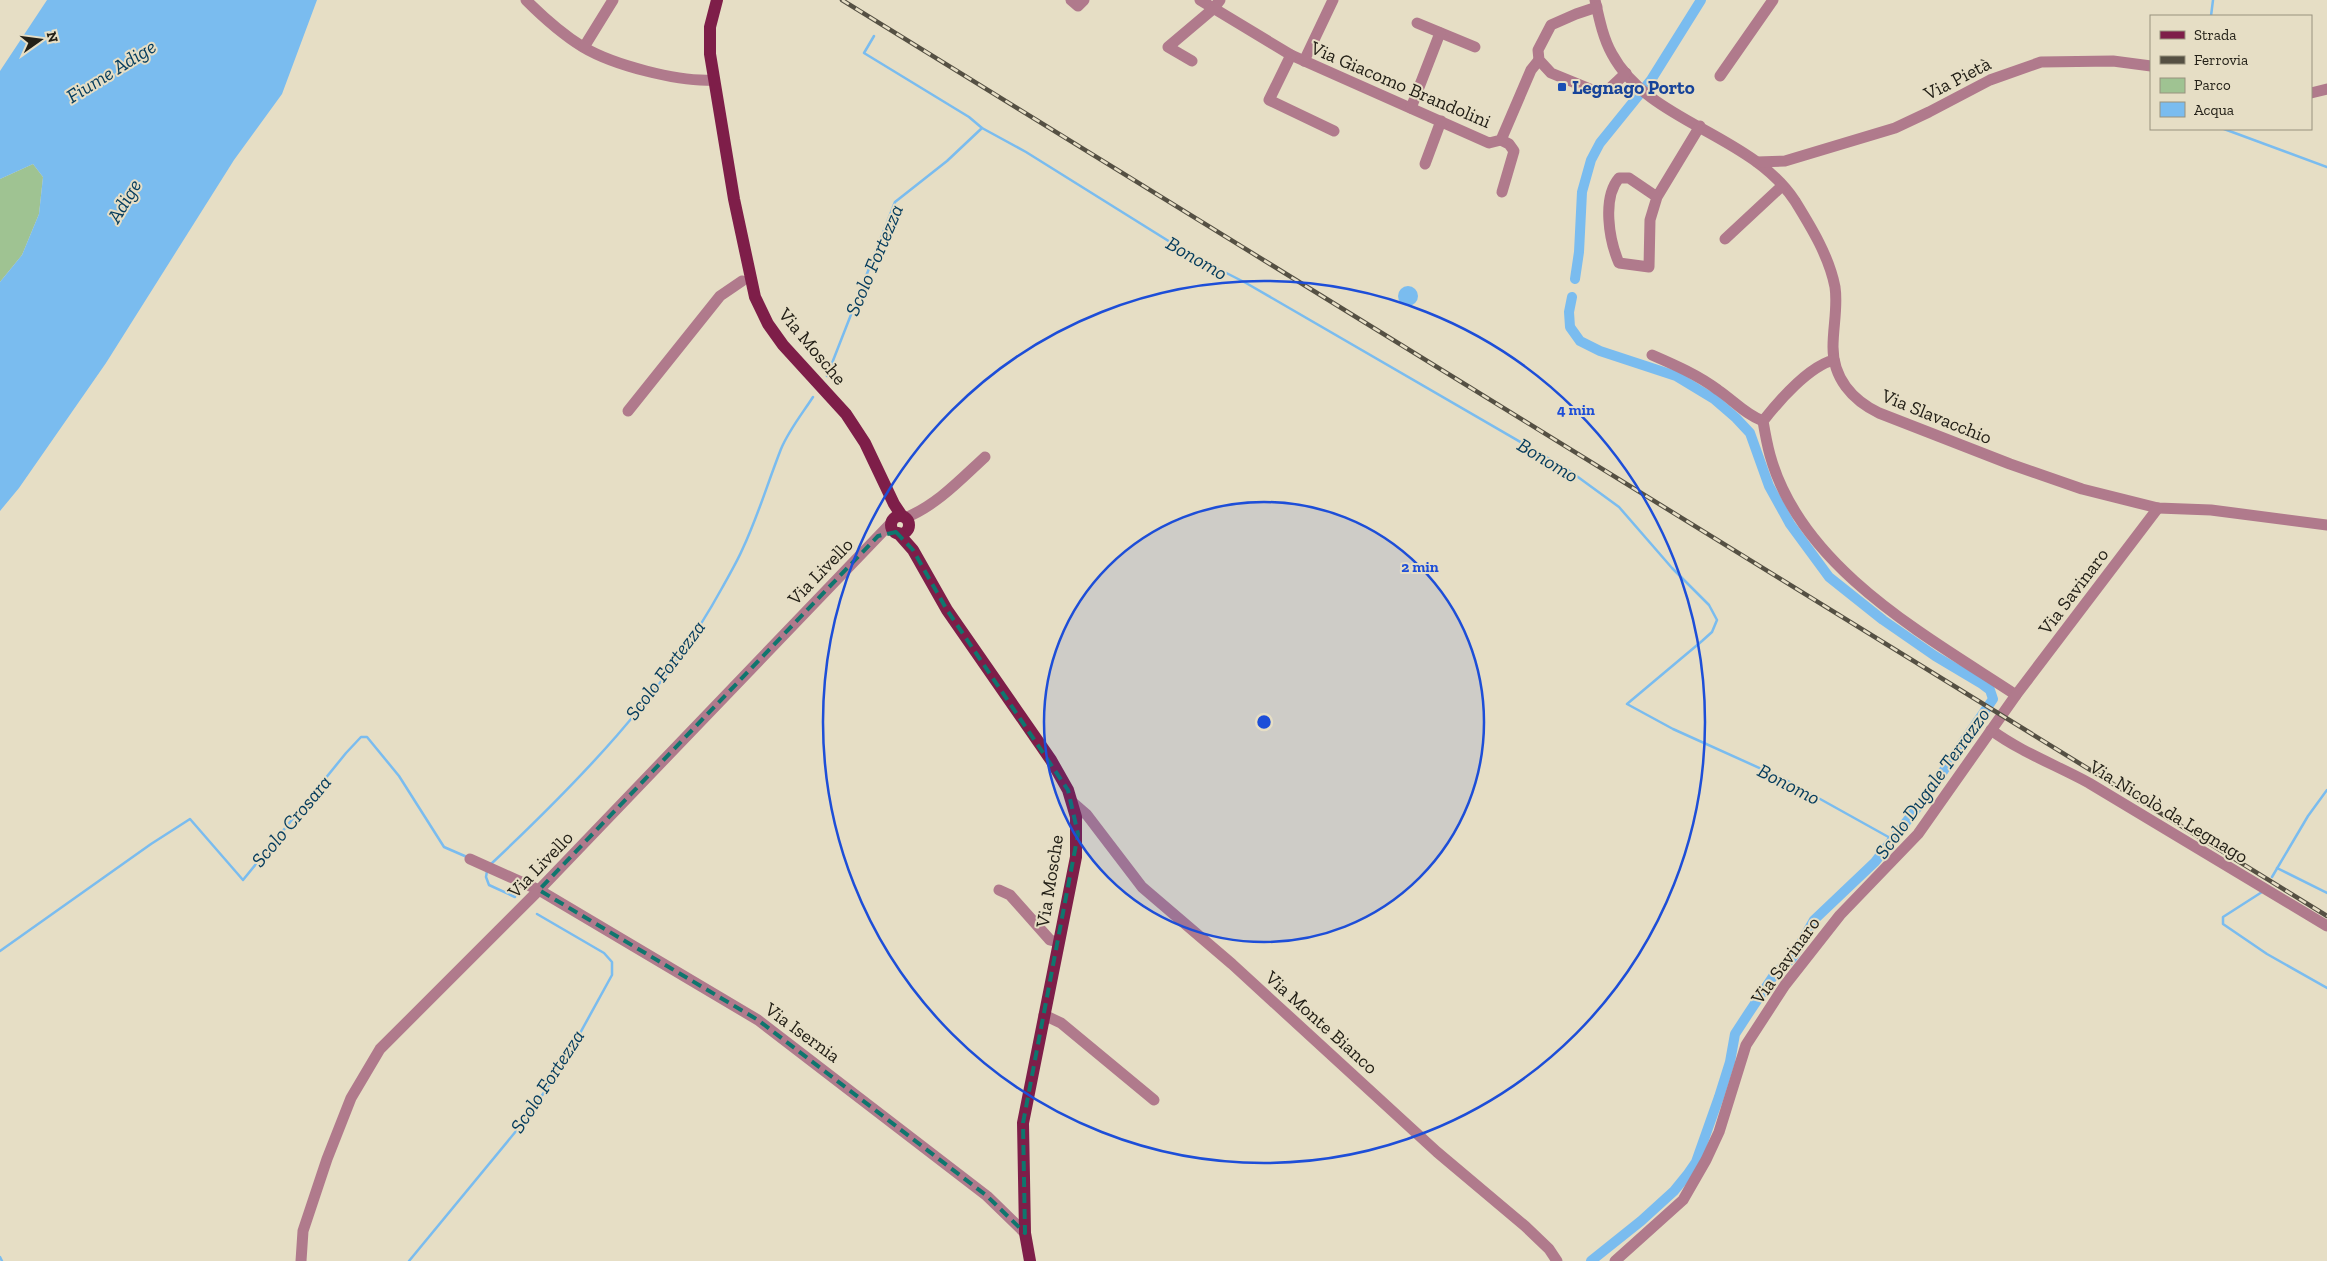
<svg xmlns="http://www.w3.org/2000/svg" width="2327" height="1261" font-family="'Zilla Slab',serif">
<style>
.green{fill:#9fc392}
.water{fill:#7abcef}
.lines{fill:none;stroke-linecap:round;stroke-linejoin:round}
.stream{stroke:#7abcef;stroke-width:2.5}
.canal{stroke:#7abcef;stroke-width:10}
.minor{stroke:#b07a8c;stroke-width:11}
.major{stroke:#7e1e49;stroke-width:12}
.rail-casing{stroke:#555043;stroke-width:4.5}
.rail{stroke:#e6dec5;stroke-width:2.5;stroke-dasharray:8;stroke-linecap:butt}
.marked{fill:none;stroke:#0f766e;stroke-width:4;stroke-dasharray:10 6;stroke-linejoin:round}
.ring{fill:none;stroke:#1d4ed8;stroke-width:2.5}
.transit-dot{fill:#1a4fb4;stroke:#e6dec5;stroke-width:2}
.labels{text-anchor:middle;stroke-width:4;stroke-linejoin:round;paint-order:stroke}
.street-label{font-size:19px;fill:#232017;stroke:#e6dec5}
.transit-label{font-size:19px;font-weight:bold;fill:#164399;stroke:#e6dec5;text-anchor:start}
.water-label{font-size:20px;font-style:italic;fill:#043b5c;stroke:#e6dec5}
.centre{fill:#1d4ed8;stroke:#e6dec5;stroke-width:2.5}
.ring-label{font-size:15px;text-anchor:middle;font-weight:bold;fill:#1d4ed8;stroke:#e6dec5;stroke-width:4;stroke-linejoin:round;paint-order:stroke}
</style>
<rect width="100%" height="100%" fill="#e6dec5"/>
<path class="green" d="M33 164 43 177 39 214 22 255 0 282V179Z"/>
<g class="water">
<path d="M47 0H317L282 94 234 160 106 363 19 488 0 511V282L22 255 39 214 43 177 33 164 0 179V71Z"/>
<circle cx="1408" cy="296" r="10"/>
</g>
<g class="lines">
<g class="stream">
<path d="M2211 16 2213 0"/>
<path d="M982 128 1026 152 1191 255 1246 283 1567 469 1619 507 1672 568 1709 605 1717 620 1712 632 1702 641 1627 704 1673 729 1786 780 1892 839"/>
<path d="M2224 129 2327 167"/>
<path d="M827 376 895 202 947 161 982 128 969 117 864 53 874 36"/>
<path d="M491 864C578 782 664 694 722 588 729 575 737 562 743 548 758 516 768 482 781 449 789 430 802 414 813 397"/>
<path d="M2277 868 2327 893"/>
<path d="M487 871 486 877 489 885 515 897"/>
<path d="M2272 877 2308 816 2327 790"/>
<path d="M2262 892 2223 917V924L2267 954 2327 988"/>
<path d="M0 951 151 844 190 819 243 880 346 753 361 737H367L399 776 444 847 467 857"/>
<path d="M0 1257 2 1261"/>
<path d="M409 1261 526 1119 562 1066 612 975V962L604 953 537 914"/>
</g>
<g class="canal">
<path d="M1575 279 1579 252 1582 192 1591 160 1600 143 1651 80 1701 0"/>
<path d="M1572 297 1569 312 1570 327 1580 341 1600 351 1676 376 1714 399 1736 418 1750 433 1769 486 1790 524 1829 577 1883 620 1935 656 1982 684 1990 690 1993 699 1924 799 1875 862 1814 920 1793 957 1774 975 1748 1014 1735 1034 1730 1062 1719 1097 1696 1162 1687 1175 1674 1191 1641 1221 1591 1261"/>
</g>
<g class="minor">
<path d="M526 0C543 17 562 34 583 47 613 65 678 82 713 80"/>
<path d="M1071 0 1078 6 1084 0"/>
<path d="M1200 0 1291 55 1489 143 1501 140 1531 70 1539 60"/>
<path d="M1595 0C1599 18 1603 38 1612 54 1649 123 1750 133 1795 201 1811 227 1829 256 1835 287 1838 307 1833 326 1833 347 1833 378 1852 400 1879 413L2010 464 2082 489 2158 508 2211 510 2327 525"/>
<path d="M1597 7 1576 14 1551 25 1538 50 1539 60 1551 73 1595 91 1608 90 1626 73"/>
<path d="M1417 23 1475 47"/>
<path d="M584 47 613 0"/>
<path d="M1291 55 1269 100 1334 131"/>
<path d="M1192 61 1168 47 1213 9 1220 0"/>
<path d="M1304 61 1333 0"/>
<path d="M1720 76 1773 0"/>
<path d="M2311 93 2327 89"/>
<path d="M1411 108 1440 33"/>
<path d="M1501 140 1509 144 1514 151 1502 192"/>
<path d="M1757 162 1785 161 1895 128 1929 112 1990 80 2041 62 2113 61 2151 66"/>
<path d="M1425 164 1441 121"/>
<path d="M1657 197 1650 220 1649 267 1619 263C1609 240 1602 198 1619 178H1629L1657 197 1700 126"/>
<path d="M1725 239 1782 186"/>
<path d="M1652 355C1675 365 1698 375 1718 390 1733 400 1746 415 1763 421"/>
<path d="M1834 360C1809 366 1778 402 1763 421 1765 433 1767 444 1770 455 1801 568 1925 635 2016 695"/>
<path d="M628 411 720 296 742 281"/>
<path d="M905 518C937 505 960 480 985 457"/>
<path d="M1991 730C2021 752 2056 765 2089 783L2327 926"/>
<path d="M1072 802 1087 815 1142 887 1232 964 1437 1152 1525 1226 1549 1249 1557 1261"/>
<path d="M470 859 539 890 758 1020 987 1196 1025 1233"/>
<path d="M999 890 1010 895 1050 940 1058 942"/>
<path d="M1044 1015 1061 1023 1154 1100"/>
<path d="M301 1261 303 1231 327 1159 351 1098 380 1049 539 890 892 522"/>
<path d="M1615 1261 1683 1200 1706 1160 1719 1132 1746 1045 1785 985 1840 915 1918 834 2016 695 2158 508"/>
</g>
<g class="major">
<path d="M717 0 710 27V54L734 199 755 297 768 324 783 345 846 414 865 443 894 504 902 516"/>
<circle cx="900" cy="525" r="9"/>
<path d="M898 533 913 550 947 610 1051 760 1068 790 1076 817V857L1023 1123 1025 1233 1030 1261"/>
</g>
<g class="rail-casing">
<path id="rail" d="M842 0 2327 916"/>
</g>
<use href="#rail" class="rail"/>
</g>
<path class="marked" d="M896 532 913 550 947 610 1068 790 1078 834 1023 1123 1025 1233 987 1196 758 1020 539 890 878 536Z"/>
<circle cx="1264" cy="722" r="220" fill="#1d4ed8" fill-opacity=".12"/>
<g class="ring">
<circle cx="1264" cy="722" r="220"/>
<circle cx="1264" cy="722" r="441"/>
</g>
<rect class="transit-dot" x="1557" y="82" width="10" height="10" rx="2.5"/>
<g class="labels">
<g class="street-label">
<text transform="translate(1957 78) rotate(-27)" y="7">Via Pietà</text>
<text transform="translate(1401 84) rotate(23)" y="7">Via Giacomo Brandolini</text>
<text transform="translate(813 346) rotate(50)" y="7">Via Mosche</text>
<text transform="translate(1937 416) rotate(22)" y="7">Via Slavacchio</text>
<text transform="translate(820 571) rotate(-46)" y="7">Via Livello</text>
<text transform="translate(2073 591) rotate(-53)" y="7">Via Savinaro</text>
<text transform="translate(2169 811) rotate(31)" y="7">Via Nicolò da Legnago</text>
<text transform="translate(540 864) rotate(-46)" y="7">Via Livello</text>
<text transform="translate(1049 881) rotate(-81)" y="7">Via Mosche</text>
<text transform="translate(1785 960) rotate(-54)" y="7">Via Savinaro</text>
<text transform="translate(1322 1022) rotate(42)" y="7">Via Monte Bianco</text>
<text transform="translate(803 1032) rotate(36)" y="7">Via Isernia</text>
</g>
<g class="transit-label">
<text x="1572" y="94">Legnago Porto</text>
</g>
<g class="water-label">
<text transform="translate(111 71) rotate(-32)" y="7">Fiume Adige</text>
<text transform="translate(124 201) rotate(-59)" y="7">Adige</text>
<text transform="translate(1197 258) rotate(30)" y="7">Bonomo</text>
<text transform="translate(874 260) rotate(-67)" y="7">Scolo Fortezza</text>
<text transform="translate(1548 460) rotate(31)" y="7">Bonomo</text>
<text transform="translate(665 670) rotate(-53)" y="7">Scolo Fortezza</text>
<text transform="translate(1932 783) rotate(-54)" y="7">Scolo Dugale Terrazzo</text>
<text transform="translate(1789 784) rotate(27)" y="7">Bonomo</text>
<text transform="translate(291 821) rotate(-50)" y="7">Scolo Crosara</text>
<text transform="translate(547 1081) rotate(-57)" y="7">Scolo Fortezza</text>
</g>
</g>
<circle cx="1264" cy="722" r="8" class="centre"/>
<g class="ring-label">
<text x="1576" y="415">4 min</text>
<text x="1420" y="572">2 min</text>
</g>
<rect x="2150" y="15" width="162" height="115" fill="#e6dec5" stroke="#98927f"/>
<rect x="2160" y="31" width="25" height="8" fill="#7e1e49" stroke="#98927f"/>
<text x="2194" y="40" font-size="15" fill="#232017">Strada</text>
<rect x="2160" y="56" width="25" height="8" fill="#555043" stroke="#98927f"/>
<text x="2194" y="65" font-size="15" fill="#232017">Ferrovia</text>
<rect x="2160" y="78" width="25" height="15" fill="#9fc392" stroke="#98927f"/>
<text x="2194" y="90" font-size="15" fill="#232017">Parco</text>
<rect x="2160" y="102" width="25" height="15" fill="#7abcef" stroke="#98927f"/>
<text x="2194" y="115" font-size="15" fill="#232017">Acqua</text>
<g transform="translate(40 40) rotate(76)" stroke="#e6dec5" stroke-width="4" paint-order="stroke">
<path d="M0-4L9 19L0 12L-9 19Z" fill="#232017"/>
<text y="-8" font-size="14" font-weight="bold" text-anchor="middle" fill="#232017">N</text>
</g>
</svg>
